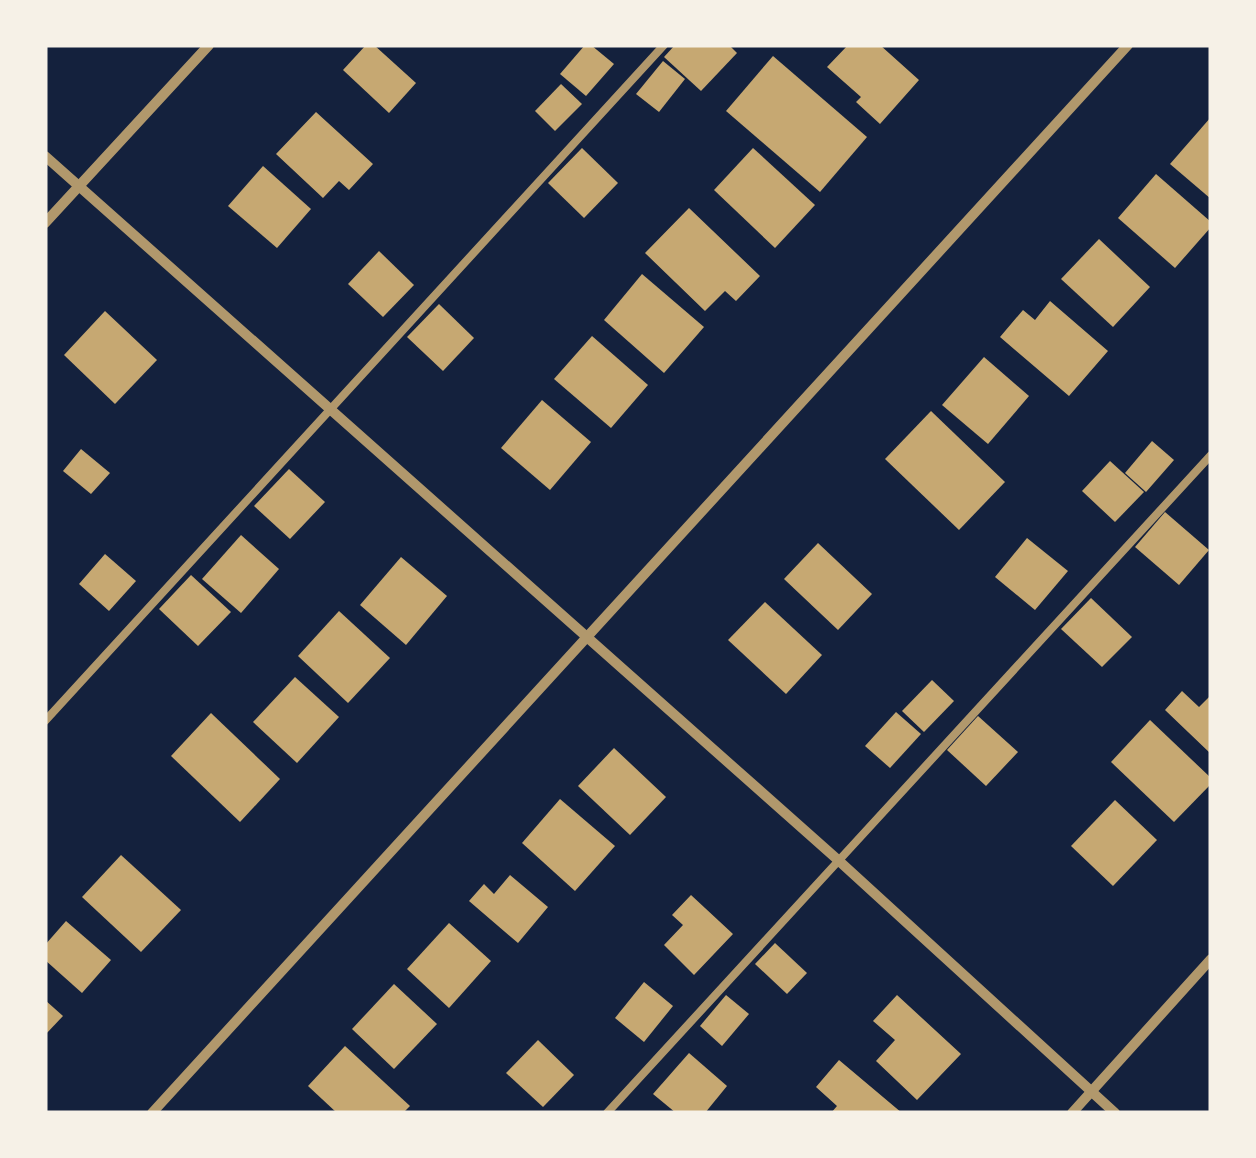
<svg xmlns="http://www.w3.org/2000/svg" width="1256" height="1158" font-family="'Archivo Narrow',sans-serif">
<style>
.building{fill:#c6a872}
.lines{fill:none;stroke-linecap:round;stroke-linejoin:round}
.service{stroke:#b1986c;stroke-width:8}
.minor{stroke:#b1986c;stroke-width:10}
</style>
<rect width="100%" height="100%" fill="#14213d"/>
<g class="building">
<path d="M366 45H374L416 83 389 113 343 70Z"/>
<path d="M585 45H591L614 64 586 96 560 74Z"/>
<path d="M675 45H729L737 53 701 91 664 57Z"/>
<path d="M848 45H880L919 80 880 124 856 102 861 97 827 67Z"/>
<path d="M773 56 867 137 820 192 726 111Z"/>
<path d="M663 61 685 79 659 112 636 94Z"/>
<path d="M561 84 582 104 555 131 535 111Z"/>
<path d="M316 112 373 164 349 190 339 181 323 198 276 154Z"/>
<path d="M1211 117V199L1170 164Z"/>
<path d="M582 148 618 183 584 218 548 183Z"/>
<path d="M753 148 815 205 775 248 714 190Z"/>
<path d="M263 166 311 209 277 248 228 206Z"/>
<path d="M1156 174 1211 222V227L1175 268 1118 218Z"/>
<path d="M689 208 760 276 736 301 725 291 705 311 645 253Z"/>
<path d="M1099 239 1150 287 1113 327 1061 279Z"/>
<path d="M379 251 414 285 383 317 348 284Z"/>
<path d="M642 274 704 327 664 373 604 320Z"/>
<path d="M1050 301 1108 351 1069 396 1000 337 1023 310 1035 320Z"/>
<path d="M439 304 474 338 443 371 407 337Z"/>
<path d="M105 311 157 360 115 404 64 355Z"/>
<path d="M592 336 648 385 611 428 554 379Z"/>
<path d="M984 357 1029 396 988 444 942 405Z"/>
<path d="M542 400 591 442 550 490 501 448Z"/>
<path d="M931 411 1005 482 959 530 885 459Z"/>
<path d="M1152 441 1174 460 1146 492 1125 473Z"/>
<path d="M81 449 110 473 91 494 63 471Z"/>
<path d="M1110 461 1144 492 1115 522 1082 491Z"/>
<path d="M289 469 325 502 290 539 254 506Z"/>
<path d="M1165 512 1209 550 1179 585 1135 547Z"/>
<path d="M241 535 279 569 241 613 202 579Z"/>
<path d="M1027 538 1068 571 1035 610 995 577Z"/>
<path d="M818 543 872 594 838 630 784 579Z"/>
<path d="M105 554 136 581 109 611 79 584Z"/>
<path d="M401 557 447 596 406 645 360 605Z"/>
<path d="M191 575 231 612 198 646 159 609Z"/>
<path d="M1091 598 1132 637 1102 667 1061 629Z"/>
<path d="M765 602 822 655 786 694 728 640Z"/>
<path d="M339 611 390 658 348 703 298 656Z"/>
<path d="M295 677 339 717 297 763 253 722Z"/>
<path d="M932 680 954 701 924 732 902 711Z"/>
<path d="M1182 691 1199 707 1211 695V754L1165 710Z"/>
<path d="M896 712 921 734 890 768 865 746Z"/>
<path d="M211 713 280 779 240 822 171 756Z"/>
<path d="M978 716 1018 752 986 786 947 750Z"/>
<path d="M1150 720 1211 778V784L1174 822 1111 762Z"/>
<path d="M614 748 666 797 630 835 578 786Z"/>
<path d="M560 799 615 846 575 891 522 843Z"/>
<path d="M1115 800 1157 840 1113 886 1071 846Z"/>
<path d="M121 855 181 910 141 952 82 897Z"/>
<path d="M510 875 548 907 518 943 469 901 484 884 494 894Z"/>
<path d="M691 895 733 934 694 975 664 945 683 925 672 915Z"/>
<path d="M66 921 111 960 82 993 45 960V945Z"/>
<path d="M449 923 491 961 449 1008 407 969Z"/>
<path d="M775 943 807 973 787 994 755 964Z"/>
<path d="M644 982 673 1006 644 1042 615 1018Z"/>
<path d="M394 984 437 1024 394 1069 352 1029Z"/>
<path d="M726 995 749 1014 722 1046 700 1026Z"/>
<path d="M897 995 961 1054 917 1100 876 1061 895 1040 873 1021Z"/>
<path d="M45 1000 63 1016 45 1035Z"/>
<path d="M538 1040 574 1075 543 1107 506 1073Z"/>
<path d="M345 1046 410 1106 403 1113H337L308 1086Z"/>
<path d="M689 1053 727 1086 705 1113H676L653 1094Z"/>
<path d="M839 1060 902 1113H831L837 1106 816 1087Z"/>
</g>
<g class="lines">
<g class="service">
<path d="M45 721 664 45"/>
<path d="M607 1113 1211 455"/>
</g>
<g class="minor">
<path d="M45 156 838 860 1115 1113"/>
<path d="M45 223 209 45"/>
<path d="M152 1113 1128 45"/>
<path d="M1072 1113 1211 959"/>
</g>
</g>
<rect width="1256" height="1158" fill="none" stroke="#f6f1e7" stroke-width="95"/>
</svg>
